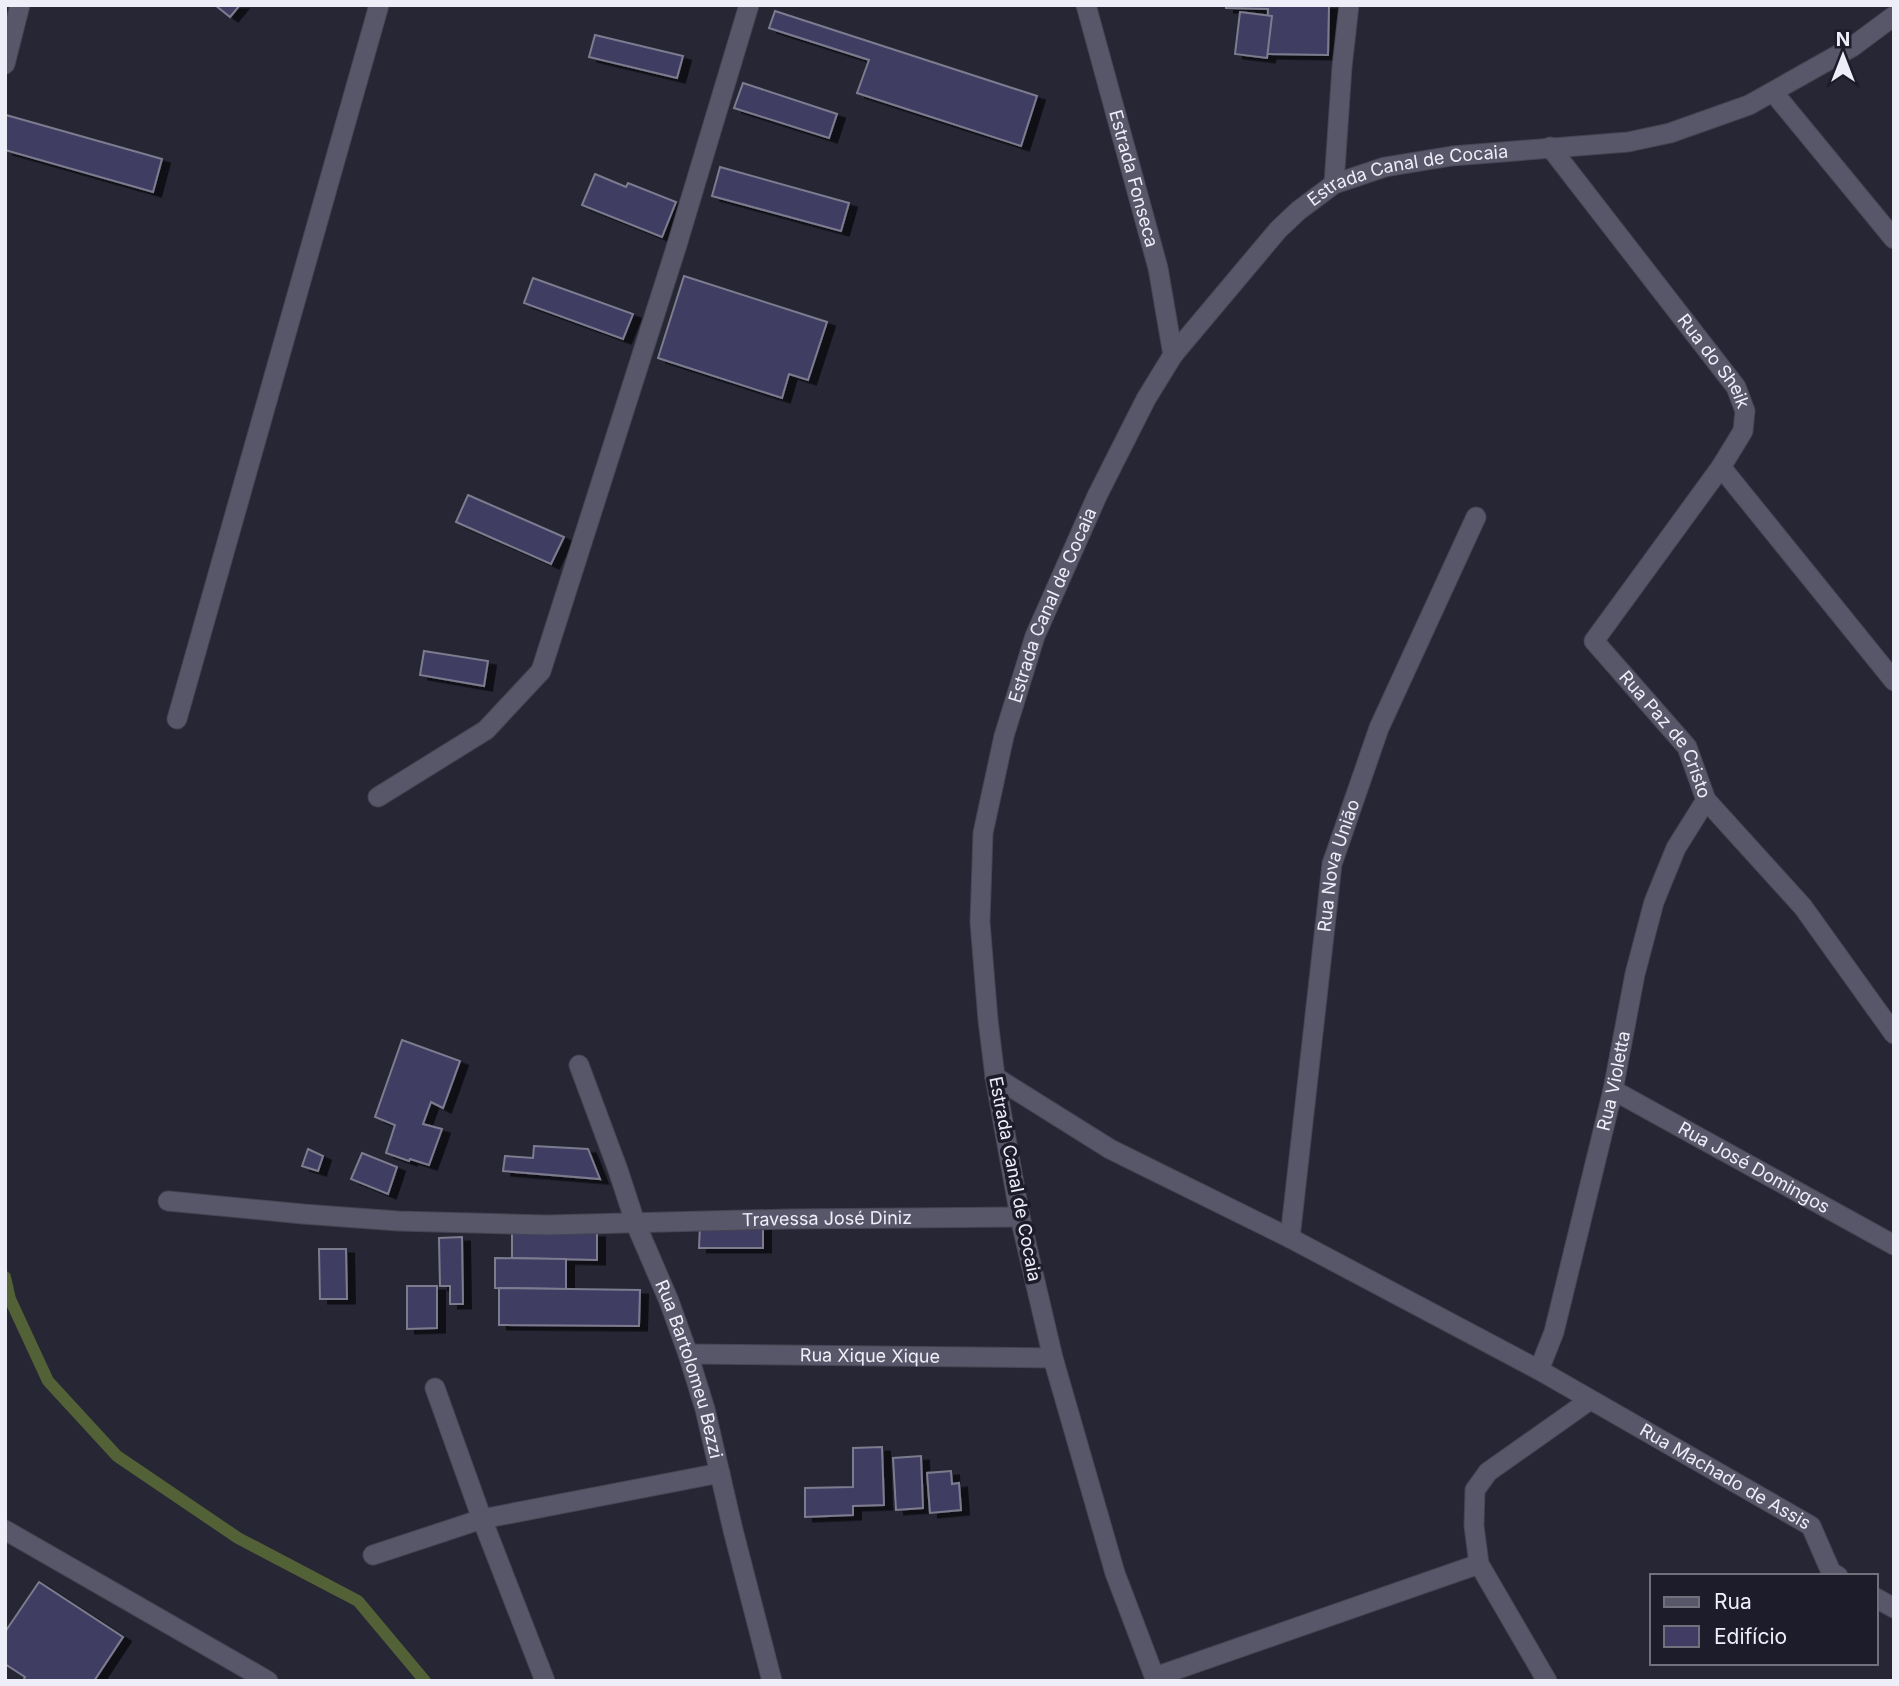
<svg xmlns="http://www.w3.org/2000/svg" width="1899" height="1686" font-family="Inter,sans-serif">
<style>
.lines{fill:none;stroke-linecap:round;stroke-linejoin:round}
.stream{stroke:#536136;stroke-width:12}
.building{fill:#403c64;stroke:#7d7c8f;stroke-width:2;filter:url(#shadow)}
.minor-casing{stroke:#454452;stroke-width:21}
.tertiary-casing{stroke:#454452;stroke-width:21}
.minor{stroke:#585769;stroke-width:19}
.tertiary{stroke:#585769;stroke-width:19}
.labels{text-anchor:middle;stroke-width:7;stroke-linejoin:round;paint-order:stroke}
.street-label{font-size:18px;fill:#eeeef9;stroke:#1d1c2b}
</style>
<defs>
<filter id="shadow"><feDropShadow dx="8" dy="4.5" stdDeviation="0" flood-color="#0009"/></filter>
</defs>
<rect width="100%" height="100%" fill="#262635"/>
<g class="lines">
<path class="stream" d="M5 1277 10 1299 48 1381 117 1456 238 1538 358 1601 425 1681"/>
</g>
<g class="building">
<path d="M215 5H240L230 17Z"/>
<path d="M1226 5H1329L1328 55 1267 54 1268 9 1226 8Z"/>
<path d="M775 11 1037 96 1021 146 857 93 869 60 769 28Z"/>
<path d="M1240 12 1272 16 1267 58 1235 54Z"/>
<path d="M595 35 683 56 677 78 589 57Z"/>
<path d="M743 83 837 114 829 138 734 108Z"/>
<path d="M6 115 162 159 153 192 5 150Z"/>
<path d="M720 167 849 203 841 231 712 196Z"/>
<path d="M595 174 626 187 628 183 676 202 662 237 582 205Z"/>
<path d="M684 276 827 322 808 380 789 374 782 398 658 358Z"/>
<path d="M533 278 633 314 623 339 524 303Z"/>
<path d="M468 495 564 537 551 564 456 522Z"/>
<path d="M424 651 488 661 484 686 420 675Z"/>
<path d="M402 1040 460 1061 443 1108 431 1102 423 1124 442 1129 429 1165 410 1159 409 1161 386 1153 395 1125 375 1117Z"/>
<path d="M534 1146 588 1149 600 1179 503 1171 505 1156 533 1158Z"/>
<path d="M308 1149 323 1156 318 1171 302 1166Z"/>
<path d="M362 1153 397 1167 388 1194 351 1179Z"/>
<path d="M700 1225H763V1248H699Z"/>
<path d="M512 1231 597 1233V1260L512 1258Z"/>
<path d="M462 1237 463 1304H450V1286H440L439 1238Z"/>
<path d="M319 1249H346L347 1299H320Z"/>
<path d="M495 1258 566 1259V1289L495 1288Z"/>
<path d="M407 1286H437V1328L407 1329Z"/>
<path d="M499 1288 640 1290 639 1326 499 1325Z"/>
<path d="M882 1447 884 1505 853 1506V1515L805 1517V1488L853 1487V1448Z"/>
<path d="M921 1456 923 1508 896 1510 893 1458Z"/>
<path d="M951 1471 952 1484 959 1483 961 1510 930 1513 927 1473Z"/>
<path d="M39 1582 123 1637 94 1681H23L25 1677 5 1664V1632Z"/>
</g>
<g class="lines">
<g class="minor-casing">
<g id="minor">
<path id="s1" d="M1086 5 1158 268 1173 355"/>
<path d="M5 64 20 5"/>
<path d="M1773 92 1894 239"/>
<path id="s2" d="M1550 147 1736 387 1745 411 1743 431 1721 467 1594 641 1687 747 1706 800 1803 907 1894 1034"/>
<path d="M1334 184 1342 67 1349 5"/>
<path d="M1721 467 1894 681"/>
<path d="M177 719 379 5"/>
<path d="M378 797 486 730 541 671 676 248 749 5"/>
<path id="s3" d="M579 1065 618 1170 635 1222 669 1301 688 1354 705 1409 733 1530 772 1681"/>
<path id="s4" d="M995 1077 1110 1149 1290 1238 1539 1370 1811 1526 1831 1572 1838 1576"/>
<path id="s5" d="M1613 1090 1894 1245"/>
<path id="s6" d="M168 1201 303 1214 398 1221 547 1225 788 1219 1020 1217"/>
<path id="s7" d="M1290 1238 1332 864 1379 728 1476 517"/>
<path id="s8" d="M688 1354 1053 1358"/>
<path id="s9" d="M1539 1370 1554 1332 1613 1090 1635 974 1654 902 1676 848 1706 800"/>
<path d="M435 1388 482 1519 545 1681"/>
<path d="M5 1530 268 1681"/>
<path d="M373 1555 482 1519 720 1473"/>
<path d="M1479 1564 1547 1681"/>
<path d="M1876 1598 1894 1608"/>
<path d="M1155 1677 1479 1564 1474 1526 1475 1490 1488 1472 1590 1400"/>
</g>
</g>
<g class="tertiary-casing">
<g id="tertiary">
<path id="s10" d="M1156 1681 1115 1573 1053 1358 1020 1217 995 1077 988 1020 980 922 983 833 1004 736 1035 636 1097 496 1146 399 1173 355 1278 230 1298 211 1334 184 1385 167 1452 156 1628 142 1670 133 1749 105 1852 47 1894 16"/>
</g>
</g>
<use href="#minor" class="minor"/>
<use href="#tertiary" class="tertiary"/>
</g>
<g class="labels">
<g class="street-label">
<text dy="6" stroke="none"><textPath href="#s1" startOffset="180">Estrada Fonseca</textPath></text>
<text dy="6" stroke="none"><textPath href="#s10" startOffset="1698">Estrada Canal de Cocaia</textPath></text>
<text dy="6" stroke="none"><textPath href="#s2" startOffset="270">Rua do Sheik</textPath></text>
<text dy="6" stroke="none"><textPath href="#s10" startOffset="1110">Estrada Canal de Cocaia</textPath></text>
<text dy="6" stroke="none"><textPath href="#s2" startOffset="726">Rua Paz de Cristo</textPath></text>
<text dy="6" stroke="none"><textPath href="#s7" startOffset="376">Rua Nova União</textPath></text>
<text dy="6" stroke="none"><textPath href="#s9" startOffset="299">Rua Violetta</textPath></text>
<text dy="6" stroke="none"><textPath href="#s5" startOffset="161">Rua José Domingos</textPath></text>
<text transform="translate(1015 1179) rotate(79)" y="6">Estrada Canal de Cocaia</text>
<text dy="6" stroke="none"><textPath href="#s6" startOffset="660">Travessa José Diniz</textPath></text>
<text dy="6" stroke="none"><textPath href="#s8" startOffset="182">Rua Xique Xique</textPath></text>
<text dy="6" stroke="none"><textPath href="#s3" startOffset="324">Rua Bartolomeu Bezzi</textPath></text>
<text dy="6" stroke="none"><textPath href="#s4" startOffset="833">Rua Machado de Assis</textPath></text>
</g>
</g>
<rect width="1899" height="1686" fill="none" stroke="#eeeef9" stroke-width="14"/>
<rect x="1650" y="1574" width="228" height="91" fill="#1d1c2b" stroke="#71707d" stroke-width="2"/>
<rect x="1664" y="1597" width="35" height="10" fill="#585769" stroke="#71707d" stroke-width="2"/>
<text x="1714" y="1609" font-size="21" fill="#eeeef9">Rua</text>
<rect x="1664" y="1626" width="35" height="21" fill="#403c64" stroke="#71707d" stroke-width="2"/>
<text x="1714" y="1644" font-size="21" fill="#eeeef9">Edifício</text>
<g transform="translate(1843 56)" stroke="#1d1c2b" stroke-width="5" paint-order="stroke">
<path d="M0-5L12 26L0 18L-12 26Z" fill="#eeeef9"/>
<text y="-10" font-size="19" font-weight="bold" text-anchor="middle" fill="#eeeef9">N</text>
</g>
</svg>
